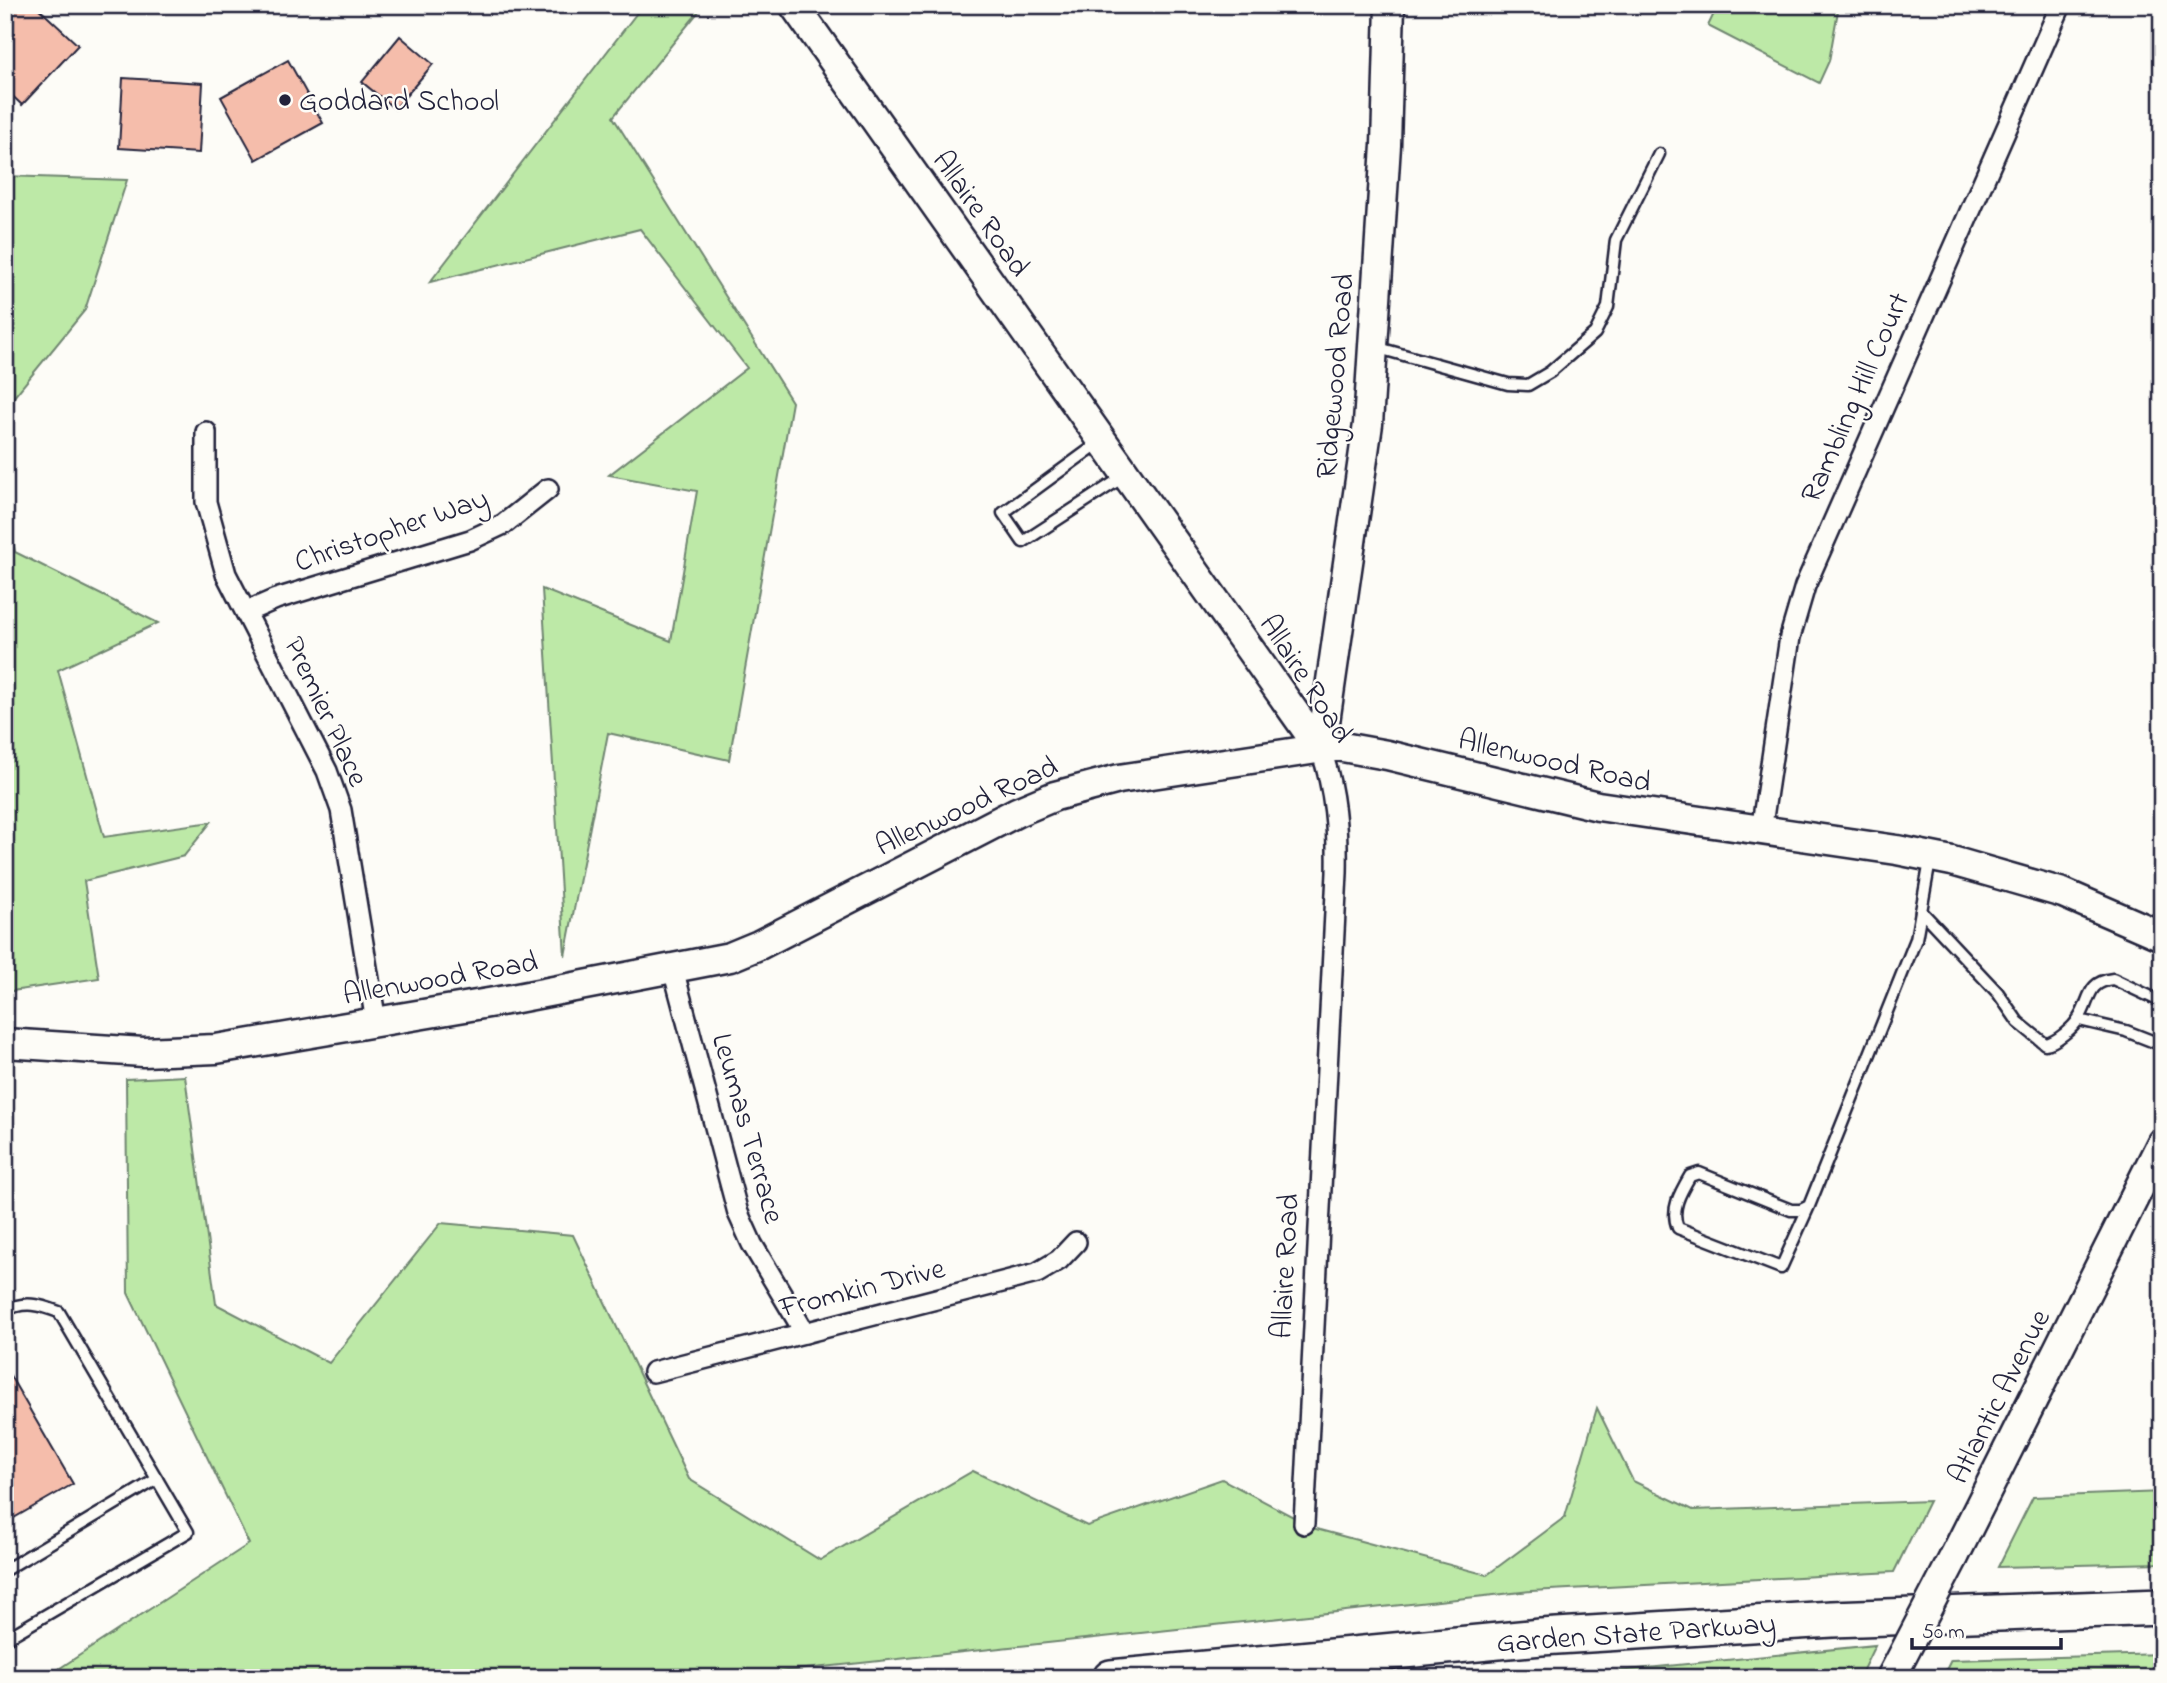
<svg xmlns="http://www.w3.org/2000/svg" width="2167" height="1683" font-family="'Indie Flower',sans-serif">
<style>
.green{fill:#bde9a7;stroke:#708671;stroke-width:2}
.building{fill:#f5bdab;stroke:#22223b;stroke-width:2}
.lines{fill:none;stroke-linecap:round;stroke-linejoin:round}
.lane-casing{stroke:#22223b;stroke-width:15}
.street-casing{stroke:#22223b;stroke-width:24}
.secondary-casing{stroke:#22223b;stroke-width:33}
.highway-casing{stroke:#22223b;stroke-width:40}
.lane{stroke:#fdfcf7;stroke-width:10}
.street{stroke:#fdfcf7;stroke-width:19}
.secondary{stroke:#fdfcf7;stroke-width:28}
.highway{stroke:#fdfcf7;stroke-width:35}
.secondary-bridge-casing{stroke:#22223b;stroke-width:33;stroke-linecap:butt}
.secondary-bridge{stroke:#fdfcf7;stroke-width:28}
.poi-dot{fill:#22223b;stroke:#fdfcf7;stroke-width:2.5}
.labels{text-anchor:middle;stroke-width:5;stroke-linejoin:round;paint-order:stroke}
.poi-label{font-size:30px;fill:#22223b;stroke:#fdfcf7;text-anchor:start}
.street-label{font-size:30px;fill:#22223b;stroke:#fdfcf7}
</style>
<rect width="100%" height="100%" fill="#fdfcf7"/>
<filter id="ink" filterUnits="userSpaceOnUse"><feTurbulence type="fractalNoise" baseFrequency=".0143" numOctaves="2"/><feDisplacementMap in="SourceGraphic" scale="14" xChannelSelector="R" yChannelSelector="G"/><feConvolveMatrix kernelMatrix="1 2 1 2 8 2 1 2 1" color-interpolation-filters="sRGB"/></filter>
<g filter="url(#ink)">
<g class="green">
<path d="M643 5H704L613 117 792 402 729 760 608 733 565 956 542 589 671 641 697 491 609 475 747 368 640 229 430 282Z"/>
<path d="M1718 5H1839L1829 61 1819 83 1708 26Z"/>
<path d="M5 176 127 180 85 310 5 408Z"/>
<path d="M5 496 15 552 158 623 58 670 104 837 211 822 184 856 84 881 99 978 5 992Z"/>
<path d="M185 1076 216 1304 329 1363 441 1223 573 1235 689 1479 820 1560 973 1471 1087 1526 1222 1479 1316 1529 1487 1575 1565 1517 1597 1408 1633 1481 1693 1510 1929 1501 1894 1572 1531 1591 721 1678H45L249 1544 128 1293 126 1079Z"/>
<path d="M2162 1492V1563L1998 1567 2033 1497Z"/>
<path d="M1875 1645 1859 1678H1549Z"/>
<path d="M2162 1654V1678H1942L1951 1660Z"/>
</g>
<g class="building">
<path d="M19 5H35L78 45 22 105 5 89V20Z"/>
<path d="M400 36 433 64 395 109 362 82Z"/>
<path d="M288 60 323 123 256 160 221 97Z"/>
<path d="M123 78 203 83 199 153 119 148Z"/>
<path d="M5 1367 73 1484 5 1523Z"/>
</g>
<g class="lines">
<g class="lane-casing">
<g id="lane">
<path d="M1375 347 1508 384 1528 385 1550 372 1595 333 1608 307 1616 240 1659 154"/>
<path d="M1100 442 1003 513 1023 542 1126 475"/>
<path d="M1921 911 1998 993 2018 1022 2045 1044C2056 1043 2074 1027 2079 1018 2091 1000 2086 982 2113 979L2162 1002"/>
<path d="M2079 1020 2126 1031 2162 1045"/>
<path d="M1809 1206 1781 1268 1678 1228C1670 1210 1680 1193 1690 1176L1699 1173 1791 1210H1801L1809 1206 1916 939 1930 861"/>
<path d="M5 1311C24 1300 40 1305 59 1312L188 1532 5 1639"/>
<path d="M5 1570 157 1479"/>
</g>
</g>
<g class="street-casing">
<g id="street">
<path d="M206 432V502L226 574 327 771 341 810 376 1022"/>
<path d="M246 612 276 599 470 540 504 524 548 489"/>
<path d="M1761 831 1790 637 1805 586 2061 5"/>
<path d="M673 969 738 1213 752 1244 805 1333"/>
<path d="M653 1372 1037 1273 1059 1260 1076 1242"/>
<path d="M1304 1524 1337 873C1338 830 1335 791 1321 750"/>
</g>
</g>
<g class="secondary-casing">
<g id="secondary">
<path d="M794 5 1321 750"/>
<path d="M1321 750 1368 424 1386 145 1390 5"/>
<path d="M5 1043 143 1052 216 1049 512 999 730 957 759 945 1017 812 1055 796 1119 779 1337 746 1387 755 1598 806 1897 850 1952 861 2063 893 2162 936"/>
<path d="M1954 1557 2162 1142"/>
</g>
</g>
<g class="highway-casing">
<path id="highway" d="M1111 1678 1541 1637 1832 1619 2162 1607"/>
</g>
<use href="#lane" class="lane"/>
<use href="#street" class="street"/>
<use href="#secondary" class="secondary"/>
<use href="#highway" class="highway"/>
<g class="secondary-bridge-casing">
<path id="secondary-bridge" d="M1891 1678 1954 1557"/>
</g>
<use href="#secondary-bridge" class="secondary-bridge"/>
</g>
</g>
<circle class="poi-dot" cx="285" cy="100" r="7"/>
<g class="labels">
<g class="poi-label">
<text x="299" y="110">Goddard School</text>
</g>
<g class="street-label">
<text transform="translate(982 213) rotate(55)" y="10">Allaire Road</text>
<text transform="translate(1334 376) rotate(-85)" y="10">Ridgewood Road</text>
<text transform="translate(1854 397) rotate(-66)" y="10">Rambling Hill Court</text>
<text transform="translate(391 529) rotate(-19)" y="10">Christopher Way</text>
<text transform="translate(1307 678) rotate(57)" y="10">Allaire Road</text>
<text transform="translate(327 711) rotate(65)" y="10">Premier Place</text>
<text transform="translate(1555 760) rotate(13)" y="10">Allenwood Road</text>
<text transform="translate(966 805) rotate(-25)" y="10">Allenwood Road</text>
<text transform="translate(440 977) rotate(-10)" y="10">Allenwood Road</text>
<text transform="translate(749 1128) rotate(74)" y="10">Leumas Terrace</text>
<text transform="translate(1284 1266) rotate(-87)" y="10">Allaire Road</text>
<text transform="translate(862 1287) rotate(-14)" y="10">Fromkin Drive</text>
<text transform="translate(1998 1396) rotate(-63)" y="10">Atlantic Avenue</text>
<text transform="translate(1636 1632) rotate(-4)" y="10">Garden State Parkway</text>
</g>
</g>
<rect width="2167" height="1683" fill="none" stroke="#fdfcf7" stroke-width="28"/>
<rect x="14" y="14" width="2139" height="1655" fill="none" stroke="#22223b" stroke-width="2.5" filter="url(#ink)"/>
<path d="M1912 1638v10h149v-10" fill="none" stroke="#22223b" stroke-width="3.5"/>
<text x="1922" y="1638" font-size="21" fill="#22223b" stroke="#fdfcf7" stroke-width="5" paint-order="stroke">50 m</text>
</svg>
